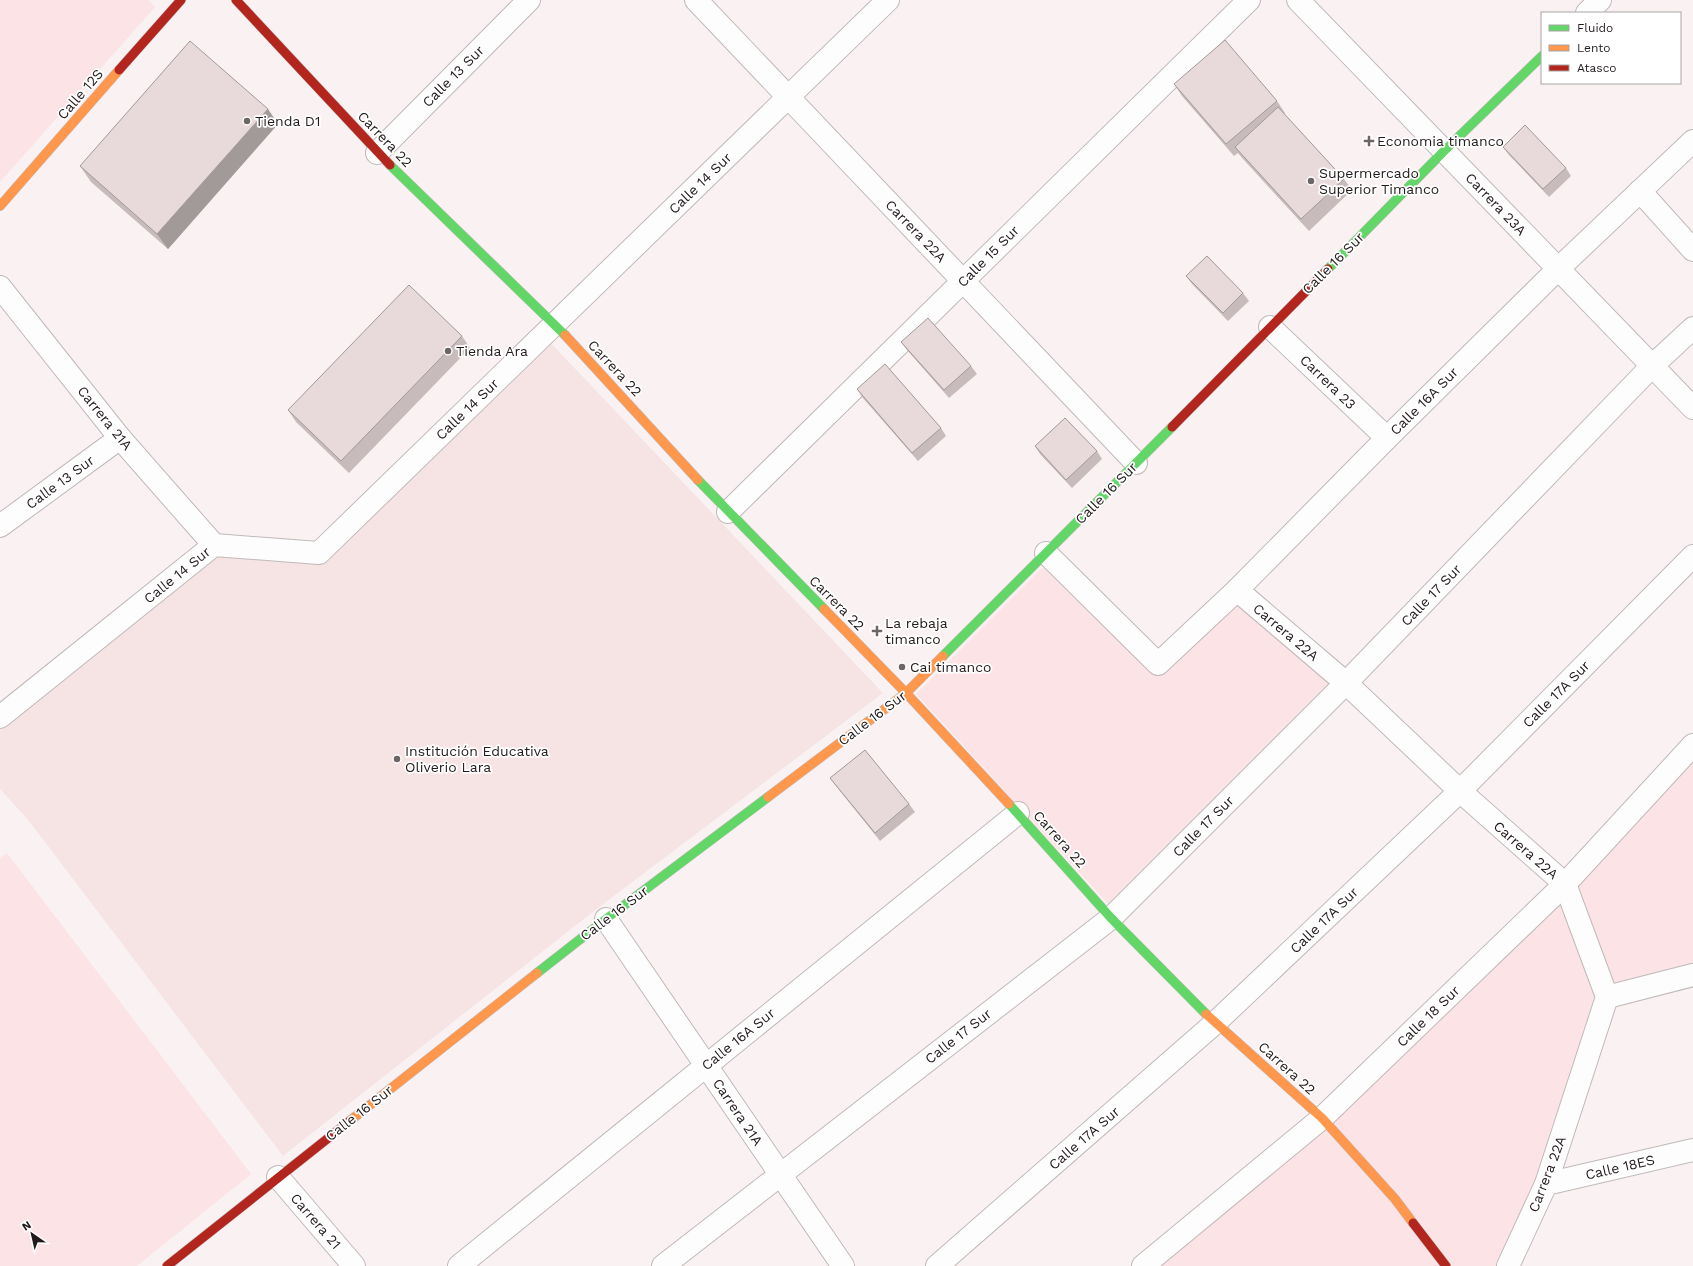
<svg xmlns="http://www.w3.org/2000/svg" width="1693" height="1266" font-family="'Work Sans',sans-serif">
<style>
.built{fill:#f6e4e5}
.green{fill:#fce3e5}
.lines{fill:none;stroke-linecap:round;stroke-linejoin:round}
.street-casing{stroke:#c1b9b9;stroke-width:24}
.fast-casing{stroke:#c1b9b9;stroke-width:10}
.slow-casing{stroke:#c1b9b9;stroke-width:10}
.jam-casing{stroke:#c1b9b9;stroke-width:10}
.street{stroke:#fefdfd;stroke-width:22}
.fast{stroke:#63d668;stroke-width:9}
.slow{stroke:#ff974d;stroke-width:9}
.jam{stroke:#b3261e;stroke-width:9}
.wall{fill:#c8bbbc}
.shaded-wall{fill:#a29999}
.building{fill:#e8dadb;stroke:#a29999}
.poi-dot{fill:#6e6666;stroke:#fff;stroke-width:1.5}
.labels{text-anchor:middle;stroke-width:3.5;stroke-linejoin:round;paint-order:stroke}
.street-label{font-size:14px;fill:#221a1b;stroke:#fff}
.poi-label{font-size:14px;fill:#221a1b;stroke:#fff;text-anchor:start}
</style>
<rect width="100%" height="100%" fill="#faf2f2"/>
<path class="built" d="M548 340 883 693 594 911 283 1156 29 821 0 789V730L222 552 323 559Z"/>
<g class="green">
<path d="M0 0H149L155 7 0 182Z"/>
<path d="M1050 560 1155 675 1236 604 1334 684 1111 907 916 694Z"/>
<path d="M1693 753V970L1595 995 1544 1178 1497 1266H1149Z"/>
<path d="M7 853 251 1174 137 1266H0V858Z"/>
</g>
<g class="lines">
<g class="street-casing">
<g id="street">
<path d="M696 0 1136 463"/>
<path d="M1298 0 1693 408"/>
<path d="M1587 13 1600 0"/>
<path d="M377 153 529 0"/>
<path d="M1640 191 1693 250"/>
<path d="M0 287 120 438 214 545"/>
<path d="M1270 327 1387 438"/>
<path d="M728 512 1249 0"/>
<path d="M0 526 120 438"/>
<path d="M1046 553 1158 664 1237 590 1387 438 1558 269 1693 141"/>
<path d="M1237 590 1346 683 1460 791 1565 884 1607 997 1546 1184 1508 1266"/>
<path d="M0 717 214 545 319 553 888 0"/>
<path d="M606 919 843 1266"/>
<path d="M1607 997 1693 975"/>
<path d="M278 1177 354 1266"/>
<path d="M1546 1184 1693 1150"/>
<path d="M459 1266 1018 813"/>
<path d="M663 1266 1111 918 1346 683 1652 366 1693 328"/>
<path d="M937 1266 1215 1023 1460 791 1693 556"/>
<path d="M1143 1266 1322 1118 1565 884 1693 745"/>
</g>
</g>
<g class="fast-casing">
<g id="fast">
<path d="M390 165 565 335"/>
<path d="M1328 269 1444 151 1542 56"/>
<path d="M698 480 824 609"/>
<path d="M943 656 1172 427"/>
<path d="M1009 804 1111 918 1206 1014"/>
<path d="M537 973 606 919 768 797"/>
</g>
</g>
<g class="slow-casing">
<g id="slow">
<path d="M0 206 119 70"/>
<path d="M565 335 698 480"/>
<path d="M824 609 906 693 1009 804"/>
<path d="M768 797 906 693 943 656"/>
<path d="M1206 1014 1322 1118 1395 1199 1413 1223"/>
<path d="M351 1120 537 973"/>
</g>
</g>
<g class="jam-casing">
<g id="jam">
<path d="M236 0 390 165"/>
<path d="M119 70 181 0"/>
<path d="M1172 427 1328 269"/>
<path d="M1413 1223 1446 1266"/>
<path d="M167 1266 351 1120"/>
</g>
</g>
<use href="#street" class="street"/>
<use href="#fast" class="fast"/>
<use href="#slow" class="slow"/>
<use href="#jam" class="jam"/>
</g>
<g class="wall">
<path d="M1174 84 1277 101 1285 113 1284 114 1344 179 1352 190 1309 231 1243 159 1238 153 1234 156 1182 96Z"/>
<path d="M278 124 168 249 91 182 80 166Z"/>
<path d="M1503 147 1566 168 1571 176 1549 197 1509 155Z"/>
<path d="M1186 276 1243 293 1249 301 1228 321 1192 284Z"/>
<path d="M462 336 470 348 349 473 296 422 288 410Z"/>
<path d="M901 342 971 366 977 374 949 398 907 350Z"/>
<path d="M857 389 941 428 946 436 918 461 862 397Z"/>
<path d="M1035 446 1097 451 1102 459 1072 488 1040 454Z"/>
<path d="M830 778 909 804 915 812 880 841 836 786Z"/>
</g>
<path class="shaded-wall" d="M268 109 278 124 168 249 157 234Z"/>
<g class="building">
<path d="M1225 40 1277 101 1226 144 1174 84Z"/>
<path d="M190 41 268 109 157 234 80 166Z"/>
<path d="M1278 107 1344 179 1301 219 1235 147Z"/>
<path d="M1525 125 1566 168 1543 189 1503 147Z"/>
<path d="M1207 256 1243 293 1223 313 1186 276Z"/>
<path d="M409 285 462 336 341 461 288 410Z"/>
<path d="M928 318 971 366 944 390 901 342Z"/>
<path d="M885 364 941 428 912 453 857 389Z"/>
<path d="M1065 418 1097 451 1066 480 1035 446Z"/>
<path d="M865 750 909 804 875 833 830 778Z"/>
</g>
<g class="poi-dot">
<circle cx="247" cy="121" r="4"/>
<path d="M1367 135h4v4h4v4h-4v4h-4v-4h-4v-4h4z"/>
<circle cx="1311" cy="181" r="4"/>
<circle cx="448" cy="351" r="4"/>
<path d="M875 625h4v4h4v4h-4v4h-4v-4h-4v-4h4z"/>
<circle cx="902" cy="667" r="4"/>
<circle cx="397" cy="759" r="4"/>
</g>
<g class="labels">
<g class="street-label">
<text transform="translate(453 76) rotate(-45)" y="5">Calle 13 Sur</text>
<text transform="translate(80 94) rotate(-49)" y="5">Calle 12S</text>
<text transform="translate(385 139) rotate(46)" y="5">Carrera 22</text>
<text transform="translate(700 183) rotate(-44)" y="5">Calle 14 Sur</text>
<text transform="translate(1496 204) rotate(46)" y="5">Carrera 23A</text>
<text transform="translate(916 231) rotate(46)" y="5">Carrera 22A</text>
<text transform="translate(988 256) rotate(-45)" y="5">Calle 15 Sur</text>
<text transform="translate(1333 263) rotate(-45)" y="5">Calle 16 Sur</text>
<text transform="translate(615 368) rotate(47)" y="5">Carrera 22</text>
<text transform="translate(1328 382) rotate(44)" y="5">Carrera 23</text>
<text transform="translate(1424 401) rotate(-45)" y="5">Calle 16A Sur</text>
<text transform="translate(467 409) rotate(-44)" y="5">Calle 14 Sur</text>
<text transform="translate(105 418) rotate(51)" y="5">Carrera 21A</text>
<text transform="translate(60 482) rotate(-36)" y="5">Calle 13 Sur</text>
<text transform="translate(1106 493) rotate(-45)" y="5">Calle 16 Sur</text>
<text transform="translate(177 575) rotate(-39)" y="5">Calle 14 Sur</text>
<text transform="translate(1431 595) rotate(-46)" y="5">Calle 17 Sur</text>
<text transform="translate(837 603) rotate(45)" y="5">Carrera 22</text>
<text transform="translate(1286 632) rotate(40)" y="5">Carrera 22A</text>
<text transform="translate(1556 694) rotate(-45)" y="5">Calle 17A Sur</text>
<text transform="translate(872 718) rotate(-37)" y="5">Calle 16 Sur</text>
<text transform="translate(1203 826) rotate(-45)" y="5">Calle 17 Sur</text>
<text transform="translate(1060 839) rotate(48)" y="5">Carrera 22</text>
<text transform="translate(1526 850) rotate(41)" y="5">Carrera 22A</text>
<text transform="translate(614 913) rotate(-37)" y="5">Calle 16 Sur</text>
<text transform="translate(1324 920) rotate(-44)" y="5">Calle 17A Sur</text>
<text transform="translate(1428 1016) rotate(-44)" y="5">Calle 18 Sur</text>
<text transform="translate(958 1036) rotate(-38)" y="5">Calle 17 Sur</text>
<text transform="translate(738 1039) rotate(-39)" y="5">Calle 16A Sur</text>
<text transform="translate(1287 1068) rotate(42)" y="5">Carrera 22</text>
<text transform="translate(738 1112) rotate(56)" y="5">Carrera 21A</text>
<text transform="translate(359 1113) rotate(-38)" y="5">Calle 16 Sur</text>
<text transform="translate(1084 1138) rotate(-41)" y="5">Calle 17A Sur</text>
<text transform="translate(1620 1167) rotate(-13)" y="5">Calle 18ES</text>
<text transform="translate(1547 1174) rotate(-69)" y="5">Carrera 22A</text>
<text transform="translate(316 1221) rotate(49)" y="5">Carrera 21</text>
</g>
<g class="poi-label">
<text x="255" y="126">Tienda D1</text>
<text x="1377" y="146">Economia timanco</text>
<text x="1319" y="178">Supermercado<tspan x="1319" dy="16">Superior Timanco</tspan></text>
<text x="456" y="356">Tienda Ara</text>
<text x="885" y="628">La rebaja<tspan x="885" dy="16">timanco</tspan></text>
<text x="910" y="672">Cai timanco</text>
<text x="405" y="756">Institución Educativa<tspan x="405" dy="16">Oliverio Lara</tspan></text>
</g>
</g>
<rect x="1541" y="12" width="140" height="72" fill="#ffffff" stroke="#a7a3a4"/>
<rect x="1549" y="25" width="20" height="6" fill="#63d668" stroke="#a7a3a4"/>
<text x="1577" y="32" font-size="12" fill="#221a1b">Fluido</text>
<rect x="1549" y="45" width="20" height="6" fill="#ff974d" stroke="#a7a3a4"/>
<text x="1577" y="52" font-size="12" fill="#221a1b">Lento</text>
<rect x="1549" y="65" width="20" height="6" fill="#b3261e" stroke="#a7a3a4"/>
<text x="1577" y="72" font-size="12" fill="#221a1b">Atasco</text>
<g transform="translate(32 1234) rotate(326)" stroke="#ffffff" stroke-width="3" paint-order="stroke">
<path d="M0-3L7 15L0 10L-7 15Z" fill="#221a1b"/>
<text y="-6" font-size="11" font-weight="bold" text-anchor="middle" fill="#221a1b">N</text>
</g>
</svg>
